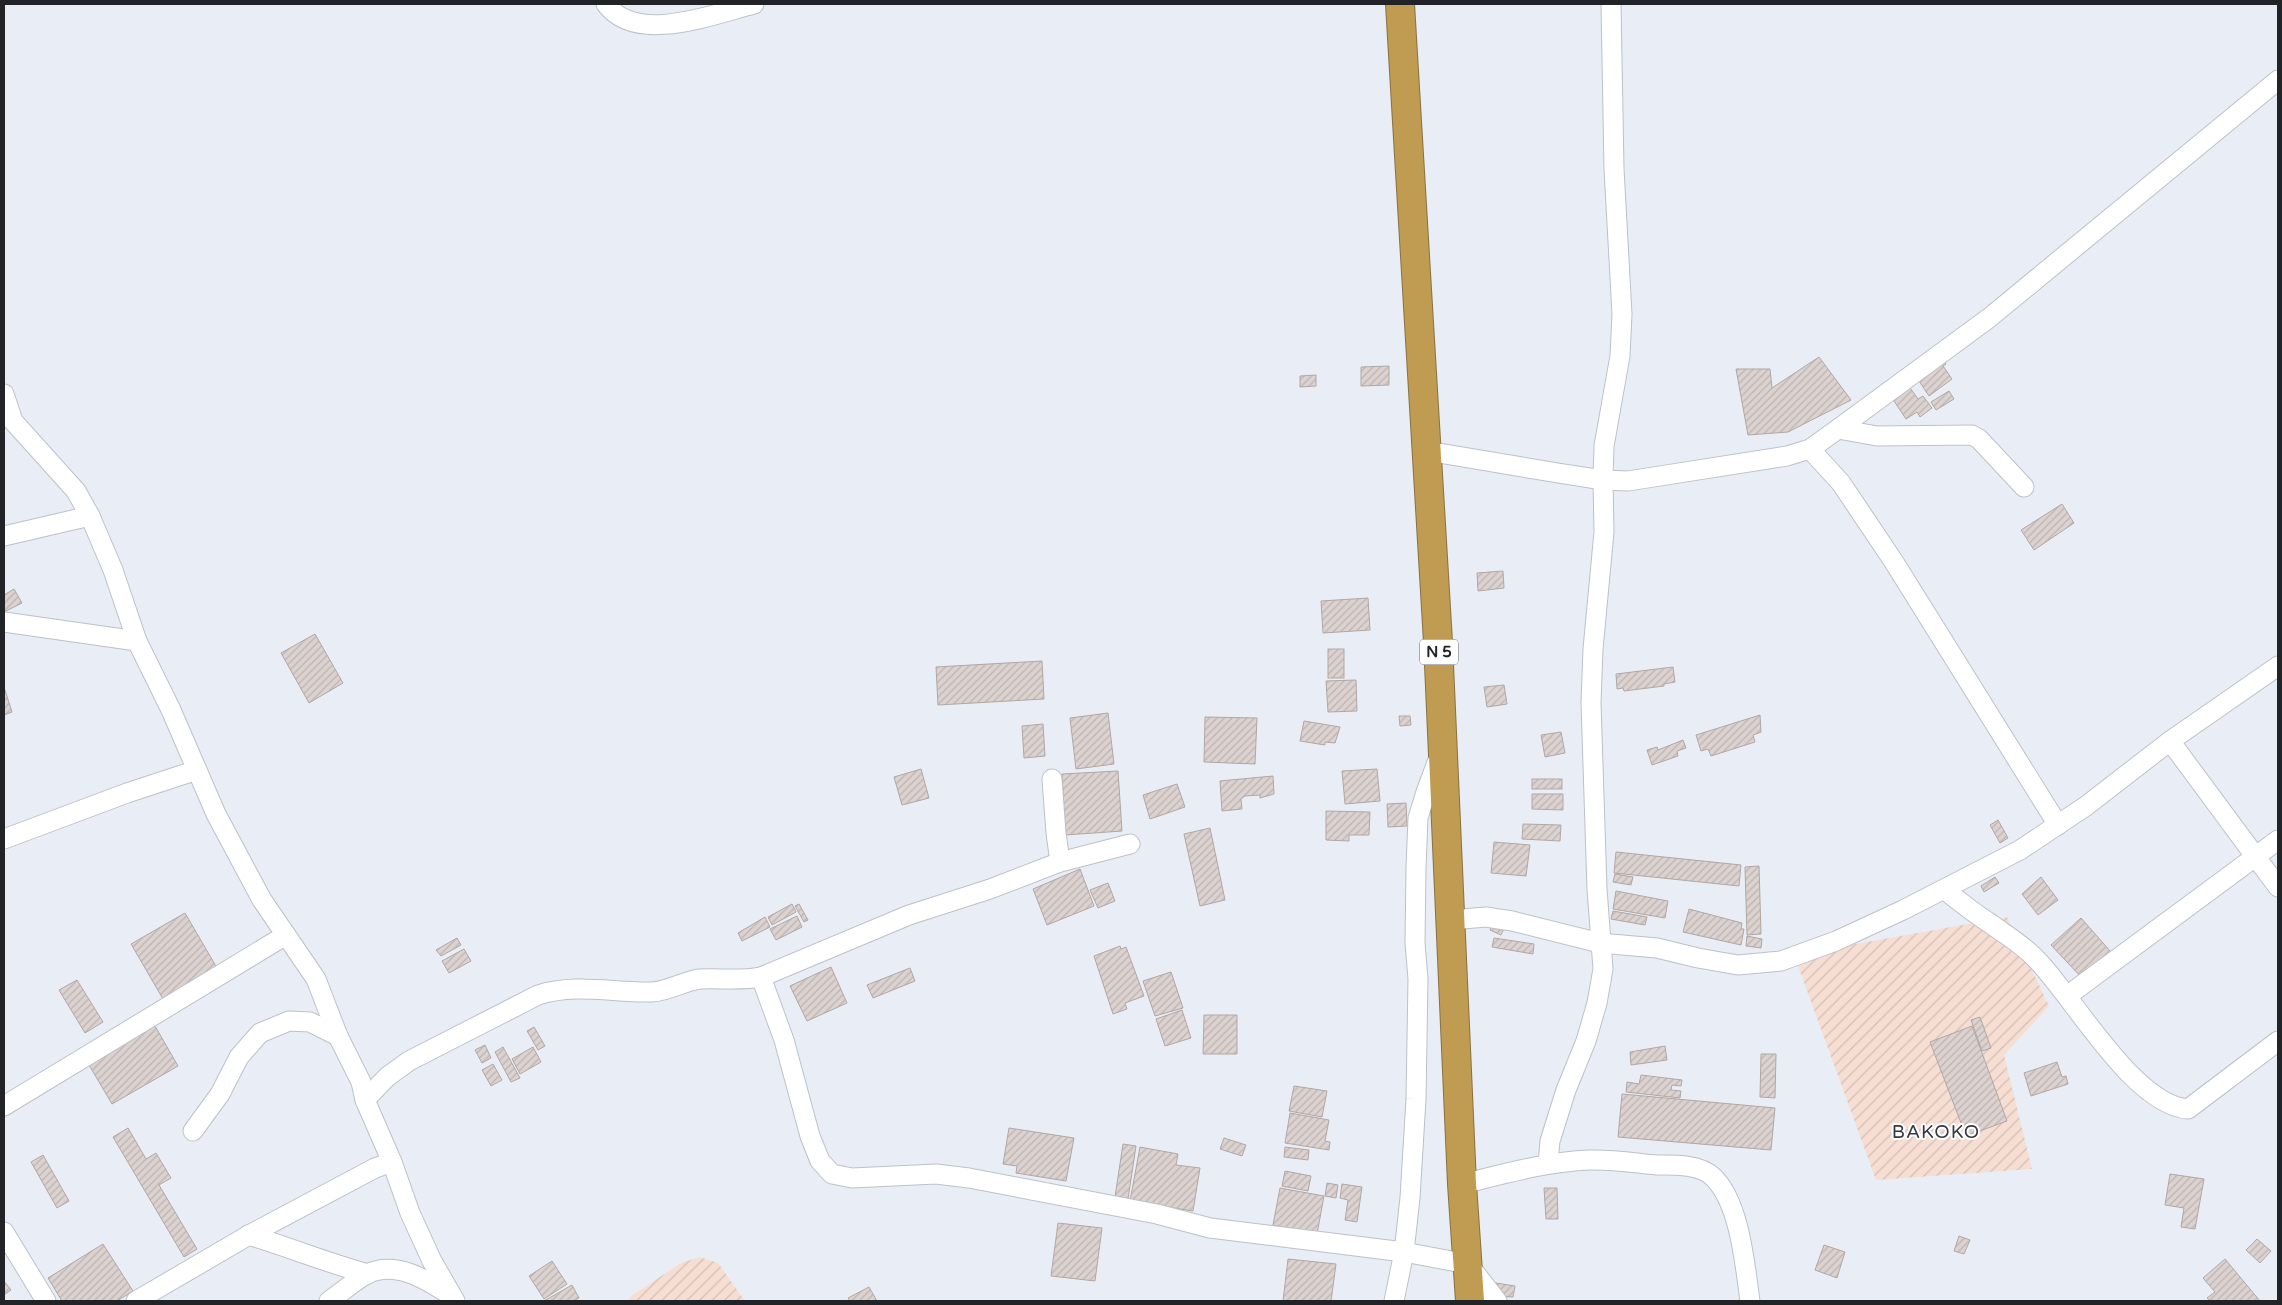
<svg xmlns="http://www.w3.org/2000/svg" width="2282" height="1305" font-family="'Varela Round',sans-serif">
<style>
.industrial{fill:url(#industrial-furrows)}
.building{fill:url(#building-hatch);stroke:#b1a7a4}
.lines{fill:none;stroke-linecap:round;stroke-linejoin:round}
.street-casing{stroke:#bcc1c9;stroke-width:21}
.highway-casing{stroke:#887242;stroke-width:30}
.street{stroke:#fff;stroke-width:19}
.highway{stroke:#bf9c51;stroke-width:28}
.labels{text-anchor:middle;stroke-width:4;stroke-linejoin:round;paint-order:stroke}
.shield{fill:#fff;stroke:#646567;stroke-width:1}
.shield-label{font-size:15px;font-weight:bold;fill:#222326}
.quarter-label{font-size:19px;letter-spacing:1px;fill:#35393f;stroke:#fff}
</style>
<defs>
<pattern id="industrial-furrows" width="10" height="10" patternUnits="userSpaceOnUse" patternTransform="scale(1.25)"><rect width="10" height="10" fill="#f6ded3"/><path d="M-1 1l2-2M0 10L10 0M9 11l2-2" fill="none" stroke="#d3beb5"/></pattern>
<pattern id="building-hatch" width="6" height="6" patternUnits="userSpaceOnUse" patternTransform="scale(1.25)"><rect width="6" height="6" fill="#dcd2cf"/><path d="M-1 1l2-2M0 6l6-6M5 7l2-2" fill="none" stroke="#bcb4b2"/></pattern>
</defs>
<rect width="100%" height="100%" fill="#e9eef6"/>
<g class="industrial">
<path d="M2007 917 2049 1006 2004 1055 2032 1169 1876 1180 1794 955Z"/>
<path d="M700 1257 718 1263 745 1301H628L631 1296 681 1263Z"/>
</g>
<g class="building">
<path d="M1941 356 1946 364 1943 366 1952 379 1929 396 1915 375Z"/>
<path d="M1819 357 1851 400 1788 432 1748 435 1736 369H1770L1772 388Z"/>
<path d="M1389 366V385L1361 386V367Z"/>
<path d="M1316 375V386L1300 387V376Z"/>
<path d="M1905 381 1918 399 1923 396 1932 408 1920 417 1917 412 1906 419 1888 392Z"/>
<path d="M1949 391 1954 399 1936 410 1931 402Z"/>
<path d="M2062 504 2074 523 2034 550 2021 530Z"/>
<path d="M1503 571 1504 588 1478 591 1477 573Z"/>
<path d="M14 589 22 603 4 612V595Z"/>
<path d="M1368 598 1370 630 1323 633 1321 601Z"/>
<path d="M315 634 343 683 309 703 281 653Z"/>
<rect x="1328" y="649" width="16" height="29"/>
<path d="M1042 661 1044 699 938 705 936 667Z"/>
<path d="M1673 667 1675 682 1664 684V686L1624 691 1623 688 1617 689 1616 674Z"/>
<path d="M1356 680 1357 711 1328 712 1326 681Z"/>
<path d="M1504 685 1507 704 1487 707 1484 687Z"/>
<path d="M4 687 12 712 4 715Z"/>
<path d="M1108 713 1114 764 1076 769 1070 718Z"/>
<path d="M1760 715 1761 732 1753 735 1755 742 1711 756 1708 749 1701 751 1696 735Z"/>
<path d="M1399 716H1410L1411 725 1400 726Z"/>
<path d="M1205 717 1257 718 1255 764 1204 762Z"/>
<path d="M1304 721 1340 727 1335 743 1325 742V745L1300 741Z"/>
<path d="M1043 724 1045 756 1024 758 1022 726Z"/>
<path d="M1561 732 1565 753 1545 757 1541 735Z"/>
<path d="M1683 740 1686 748 1677 751 1678 756 1652 765 1647 750 1657 747 1658 750Z"/>
<path d="M921 769 929 798 902 805 894 777Z"/>
<path d="M1377 769 1380 801 1345 804 1342 771Z"/>
<path d="M1118 771 1122 831 1065 835 1062 774Z"/>
<path d="M1273 776 1274 794 1260 798V795L1245 796 1241 799 1242 809 1222 811 1220 781Z"/>
<rect x="1532" y="779" width="30" height="10"/>
<path d="M1177 784 1185 807 1150 819 1143 795Z"/>
<path d="M1532 794H1563V810L1532 809Z"/>
<path d="M1406 803 1407 826 1388 827 1387 804Z"/>
<path d="M1326 811 1370 812 1369 835H1349V841L1326 840Z"/>
<path d="M1998 820 2008 838 2000 843 1990 825Z"/>
<path d="M1523 824 1561 825 1560 841 1522 839Z"/>
<path d="M1210 828 1225 900 1200 906 1184 834Z"/>
<path d="M1494 842 1530 845 1526 876 1491 873Z"/>
<path d="M1616 852 1741 865 1739 886 1614 873Z"/>
<path d="M1759 866 1761 934 1747 935 1745 867Z"/>
<path d="M1080 869 1094 906 1047 925 1033 889Z"/>
<path d="M1615 874 1633 877 1631 885 1613 882Z"/>
<path d="M1995 877 1999 883 1984 892 1981 886Z"/>
<path d="M2041 877 2058 900 2038 915 2022 894Z"/>
<path d="M1108 883 1115 901 1098 908 1090 890Z"/>
<path d="M1616 891 1668 901 1665 918 1613 909Z"/>
<path d="M792 904 796 912 772 925 768 917Z"/>
<path d="M799 904 808 920 804 922 795 906Z"/>
<path d="M1689 909 1742 923 1741 929H1744L1741 945 1683 932Z"/>
<path d="M1613 911 1647 917 1645 925 1611 919Z"/>
<path d="M185 913 217 968 163 999 131 944Z"/>
<path d="M797 916 802 927 776 940 770 929Z"/>
<path d="M765 917 770 927 742 941 738 933Z"/>
<path d="M2081 918 2111 952 2082 978 2051 945Z"/>
<path d="M1495 919 1506 924 1501 935 1490 930Z"/>
<path d="M1747 936 1762 939 1761 948 1746 946Z"/>
<path d="M457 938 461 945 441 956 436 950Z"/>
<path d="M1494 938 1534 944 1533 954 1492 947Z"/>
<path d="M1120 946 1121 949 1126 947 1144 996 1125 1003 1127 1009 1113 1014 1094 956Z"/>
<path d="M464 949 471 961 449 973 442 961Z"/>
<path d="M831 967 847 1003 807 1021 790 986Z"/>
<path d="M910 968 915 981 873 998 867 985Z"/>
<path d="M1171 972 1183 1008 1155 1016 1143 981Z"/>
<path d="M77 980 103 1022 85 1033 59 990Z"/>
<path d="M1182 1010 1191 1038 1165 1046 1156 1019Z"/>
<path d="M1204 1015H1237V1054H1203Z"/>
<path d="M1980 1017 1991 1048 1982 1051 1971 1020Z"/>
<path d="M155 1026 178 1066 112 1104 89 1065Z"/>
<path d="M1972 1026 2007 1121 1966 1136 1930 1042Z"/>
<path d="M534 1027 545 1046 538 1050 527 1031Z"/>
<path d="M485 1045 491 1058 482 1063 475 1050Z"/>
<path d="M1665 1046 1667 1060 1631 1065 1630 1052Z"/>
<path d="M503 1047 520 1078 511 1082 495 1052Z"/>
<path d="M533 1047 541 1062 520 1074 512 1059Z"/>
<path d="M1761 1054H1776L1775 1098 1760 1097Z"/>
<path d="M2057 1062 2062 1077 2066 1076 2068 1084 2031 1096 2024 1073Z"/>
<path d="M493 1064 502 1080 491 1086 482 1070Z"/>
<path d="M1641 1075 1682 1080 1681 1086 1672 1085 1671 1090 1681 1091 1680 1098 1626 1092 1627 1082 1639 1084Z"/>
<path d="M1294 1086 1327 1091 1322 1117 1289 1111Z"/>
<path d="M1622 1094 1775 1108 1771 1150 1618 1137Z"/>
<path d="M1290 1113 1329 1120 1325 1141 1330 1142 1329 1150 1285 1143Z"/>
<path d="M128 1128 146 1159 156 1153 171 1178 159 1185 197 1249 184 1257 113 1137Z"/>
<path d="M1009 1128 1074 1138 1066 1181 1016 1173 1017 1166 1003 1164Z"/>
<path d="M1224 1138 1246 1145 1242 1156 1220 1149Z"/>
<path d="M1123 1144 1136 1146 1128 1199 1115 1197Z"/>
<path d="M1140 1147 1178 1154 1176 1165 1200 1168 1193 1211 1130 1201Z"/>
<path d="M1285 1147 1309 1150 1308 1160 1284 1157Z"/>
<path d="M43 1155 69 1201 57 1208 31 1162Z"/>
<path d="M1285 1171 1311 1176 1308 1191 1282 1186Z"/>
<path d="M2170 1174 2204 1179 2195 1229 2181 1227 2184 1208 2165 1205Z"/>
<path d="M1327 1183 1338 1185 1336 1198 1325 1196Z"/>
<path d="M1342 1184 1362 1187 1357 1222 1345 1220 1348 1200 1340 1198Z"/>
<path d="M1280 1188 1324 1196 1317 1234 1273 1225Z"/>
<path d="M1544 1188H1557L1558 1219H1546Z"/>
<path d="M1058 1223 1102 1228 1095 1281 1051 1276Z"/>
<path d="M1959 1236 1970 1240 1964 1254 1954 1251Z"/>
<path d="M2257 1239 2271 1251 2260 1263 2246 1250Z"/>
<path d="M103 1244 133 1291 117 1301H62L48 1278Z"/>
<path d="M1824 1245 1845 1252 1837 1278 1815 1270Z"/>
<path d="M1288 1259 1336 1264 1331 1301H1283Z"/>
<path d="M2225 1259 2260 1301H2210L2207 1298 2215 1292 2203 1278Z"/>
<path d="M552 1261 567 1284 544 1299 529 1276Z"/>
<path d="M4 1281 11 1290 4 1295Z"/>
<path d="M1496 1283 1515 1286 1513 1297 1494 1296Z"/>
<path d="M572 1285 579 1298 573 1301H544Z"/>
<path d="M869 1287 877 1301H850L848 1298Z"/>
</g>
<g class="lines">
<g class="street-casing">
<g id="street">
<path d="M606 4C636 45 714 14 754 4"/>
<path d="M4 394 13 421 76 491 90 516 113 570 137 641 171 710 216 814 262 900 316 979 338 1036 361 1082 365 1100 392 1162 410 1213 432 1261 455 1301"/>
<path d="M1838 429 1989 318 2278 80"/>
<path d="M1810 449 1841 483 1894 562 2058 825"/>
<path d="M1427 451 1558 473 1603 480 1628 481 1787 456 1810 449 1838 429 1877 436 1972 435 1979 439 2024 487"/>
<path d="M4 536 90 516"/>
<path d="M4 622 137 641"/>
<path d="M2170 741 2278 887"/>
<path d="M1052 779 1056 833 1060 862"/>
<path d="M4 839 127 793 197 770"/>
<path d="M1945 890C1960 902 1975 914 1991 924 2006 935 2023 945 2036 959 2073 996 2133 1105 2188 1109L2278 1041"/>
<path d="M1451 920 1486 917 1512 921 1600 943 1657 948 1698 958 1738 965 1781 961 1836 941 1903 910 2020 850 2086 806 2170 741 2278 666"/>
<path d="M761 977 784 1040 810 1136 820 1161 832 1174 852 1178 936 1174 969 1178 1157 1214 1210 1228 1404 1252 1468 1264 1497 1301"/>
<path d="M2067 996 2278 840"/>
<path d="M365 1100 387 1077 409 1061 538 995C576 983 613 993 652 992 669 991 684 981 700 979 721 978 741 981 761 977L909 915 990 889 1060 862 1130 844"/>
<path d="M4 1106 286 935"/>
<path d="M193 1131 220 1094 239 1057 260 1033 289 1021 310 1022 338 1036"/>
<path d="M1548 1163 1550 1141 1566 1090 1586 1041 1597 1003 1603 969 1597 889 1591 703 1593 649 1604 532 1603 480 1604 446 1620 356 1622 314 1614 169 1611 4"/>
<path d="M1462 1184C1504 1174 1545 1162 1589 1160 1611 1159 1635 1163 1657 1165 1674 1165 1699 1164 1712 1176 1740 1201 1745 1266 1750 1301"/>
<path d="M4 1232 46 1301"/>
<path d="M248 1235C289 1247 327 1263 368 1274"/>
<path d="M136 1301 249 1235 375 1168 392 1162"/>
<path d="M329 1301C341 1293 354 1281 367 1274 396 1260 427 1280 450 1295"/>
<path d="M1394 1301 1404 1252 1410 1198 1416 1099 1418 979 1415 943 1416 868 1418 818 1426 792 1439 757"/>
</g>
</g>
<g class="highway-casing">
<path id="highway" d="M1400 4 1438 642 1462 1184 1470 1301"/>
</g>
<use href="#street" class="street"/>
<use href="#highway" class="highway"/>
</g>
<g class="labels">
<rect class="shield" x="1420" y="639.5" width="38" height="25" rx="4"/>
<g class="shield-label">
<text x="1439" y="657">N 5</text>
</g>
<g class="quarter-label">
<text x="1936" y="1138">BAKOKO</text>
</g>
</g>
<rect width="2282" height="1305" fill="none" stroke="#222326" stroke-width="10"/>
</svg>
